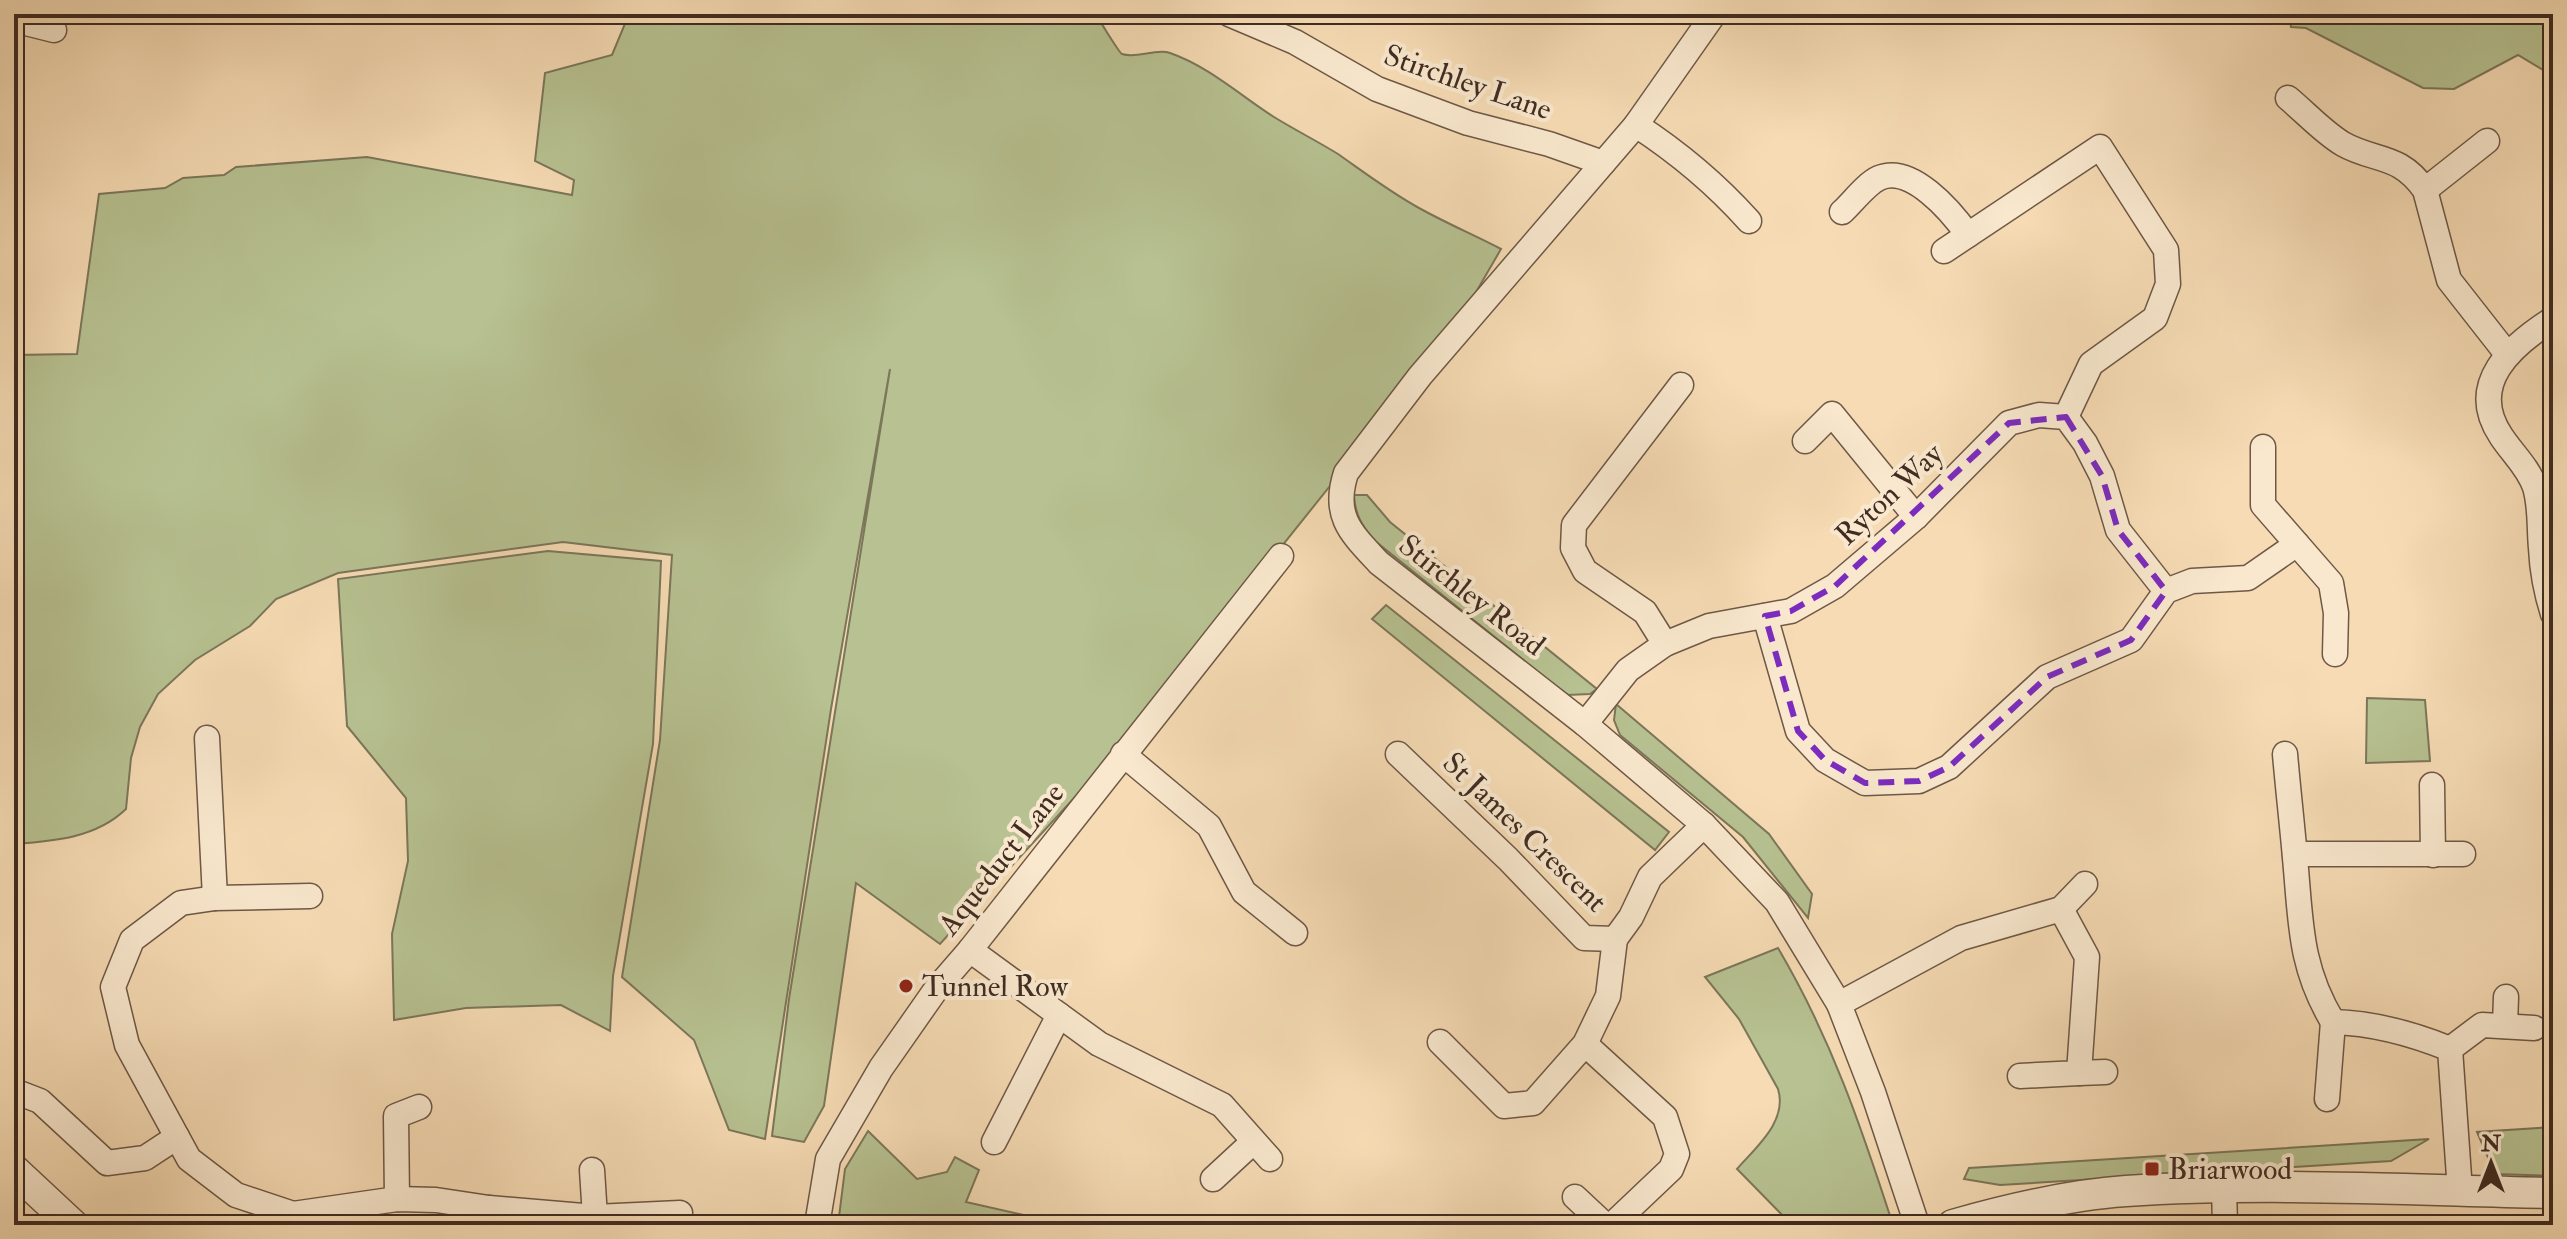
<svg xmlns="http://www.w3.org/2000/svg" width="2567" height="1239" font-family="'IM FELL Double Pica',serif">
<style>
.green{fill:#b7c191;stroke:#7c765a;stroke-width:2}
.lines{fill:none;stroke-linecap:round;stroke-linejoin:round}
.minor-casing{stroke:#6e5846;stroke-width:27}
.tertiary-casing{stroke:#6e5846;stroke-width:33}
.minor{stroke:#f9e8ce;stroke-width:24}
.tertiary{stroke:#f9e8ce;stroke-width:30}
.marked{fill:none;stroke:#7b2cbf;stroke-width:6;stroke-dasharray:16 10;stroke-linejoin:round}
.poi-dot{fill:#8f2418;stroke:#f9e8ce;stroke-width:3}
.labels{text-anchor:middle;stroke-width:8;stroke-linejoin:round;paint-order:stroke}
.street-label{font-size:30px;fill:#402c22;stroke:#f9e8ce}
.poi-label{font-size:30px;fill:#402c22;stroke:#f9e8ce;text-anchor:start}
</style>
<rect width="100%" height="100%" fill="#f6dbb4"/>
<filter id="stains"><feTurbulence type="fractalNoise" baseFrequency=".0025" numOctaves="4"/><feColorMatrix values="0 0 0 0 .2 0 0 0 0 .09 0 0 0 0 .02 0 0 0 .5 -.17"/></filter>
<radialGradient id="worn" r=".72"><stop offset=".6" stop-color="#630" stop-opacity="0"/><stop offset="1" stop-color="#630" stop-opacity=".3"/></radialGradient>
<g class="green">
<path d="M629 14H1095C1100 20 1119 53 1122 54 1137 59 1156 48 1170 53 1208 66 1241 96 1274 117 1295 130 1317 141 1338 154 1365 173 1390 192 1419 208 1446 223 1474 235 1501 249L1468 306 1394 406 1121 747 940 944 856 883 824 1106 804 1142 772 1136 789 999 890 369 831 709 765 1139 729 1130 694 1040 622 977 660 740 672 555 563 542 338 573 276 599 250 626 195 660 158 694 140 727 131 758 126 809C96 838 54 841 14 844V355L77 354 99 194 165 188 183 178 224 175 236 167 367 157 572 195 574 180 535 161 545 73 612 55Z"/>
<path d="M2289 14H2553V76L2518 55 2454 89 2423 88 2306 28 2291 27Z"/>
<path d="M1354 495H1367L1390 522 1597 689 1590 694 1567 695 1375 541C1362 526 1355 515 1354 495Z"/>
<path d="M548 551 661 561 653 744 613 976 610 1031 561 1005 466 1008 394 1020 392 934 408 861 406 798 347 726 338 579Z"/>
<path d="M1386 605 1669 832 1655 850 1372 619Z"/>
<path d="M2367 698 2425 700 2430 761 2366 763Z"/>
<path d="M1616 704 1769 834 1812 894 1808 918 1743 837 1620 735 1614 720Z"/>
<path d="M1778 948C1831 1038 1861 1126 1893 1225H1792L1737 1169C1756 1147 1788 1121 1778 1089L1739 1019 1705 977Z"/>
<path d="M2553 1127V1176L2495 1174 2477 1132Z"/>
<path d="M868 1131 917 1179 947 1172 955 1157 979 1170 966 1202 1050 1221 1124 1225H838L845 1169Z"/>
<path d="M2429 1139 2391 1161 2000 1185 1964 1179 1969 1168Z"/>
</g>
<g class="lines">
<g class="minor-casing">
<g id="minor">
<path d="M1229 14 1295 42 1377 89 1468 123 1549 144 1603 163"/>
<path d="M1714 14 1636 125 1420 376 1346 473C1332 516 1351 533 1379 563L1585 724 1704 825 1777 902 1839 1004 1873 1092 1917 1225"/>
<path d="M14 20 54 30"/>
<path d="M2288 98C2306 113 2323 132 2343 144 2375 162 2399 153 2425 190L2449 280 2507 354"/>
<path d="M1636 125C1679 153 1715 183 1749 221"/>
<path d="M2425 190 2487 141"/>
<path d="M1842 212C1853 202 1866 184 1879 178 1911 164 1951 211 1968 235"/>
<path d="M1944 251 2100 147 2166 250 2168 284 2155 318 2091 364 2066 417"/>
<path d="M2553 319C2512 345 2466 384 2501 436 2512 453 2528 467 2535 487 2541 507 2539 527 2541 548 2542 571 2546 592 2553 614"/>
<path d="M1805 441 1832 414 1916 517"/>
<path d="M2263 447V505L2331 583 2336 613 2335 654"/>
<path d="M1765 616 1798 731 1825 760 1865 783 1919 781 1949 767 2047 677 2131 640 2166 591 2192 581 2248 578 2297 544"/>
<path d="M1665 644 1645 612 1585 571 1573 548 1574 525 1681 385"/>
<path d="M1585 724 1628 670 1665 644 1709 626 1791 611 1835 586 1916 517 2009 423 2039 415 2066 417 2085 443 2102 476 2118 530 2166 591"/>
<path d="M207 738 215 898"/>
<path d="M1123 754 1209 826 1244 892 1295 933"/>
<path d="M1398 754 1508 859 1584 938 1615 939 1631 917 1650 877 1704 825"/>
<path d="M2285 754C2288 789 2292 823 2295 858 2301 921 2299 966 2333 1022"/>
<path d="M2432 785 2433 855"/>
<path d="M2295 854H2463"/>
<path d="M310 896 215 898 181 903 132 940 113 987 127 1045 189 1159 236 1195 293 1214 397 1199 436 1200 489 1208V1225"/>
<path d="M970 950 1099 1044 1222 1105 1270 1159"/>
<path d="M1839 1004 1961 938 2061 909 2085 884"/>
<path d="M2505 1026 2506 997"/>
<path d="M1440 1042 1504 1106 1533 1103 1585 1044 1608 996 1615 939"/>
<path d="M1585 1044 1665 1117 1677 1154 1671 1169 1612 1225"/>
<path d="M2450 1049 2482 1025 2534 1028"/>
<path d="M2079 1073 2105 1072"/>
<path d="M2020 1076 2079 1073 2087 957 2061 909"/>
<path d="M14 1091 40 1101 107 1163 145 1158 177 1137"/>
<path d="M2327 1099 2333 1022C2374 1023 2413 1034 2450 1049L2460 1191"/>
<path d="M994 1142 1059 1015"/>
<path d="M592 1170 595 1217"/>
<path d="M1213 1179 1253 1142"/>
<path d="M2224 1188 2225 1225"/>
<path d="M1575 1197 1605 1225"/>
<path d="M397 1199 396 1116 419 1107"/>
<path d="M489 1208 595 1217 680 1213"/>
<path d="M817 1225 828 1159 881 1068 937 988 970 950 1281 556"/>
</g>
</g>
<g class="tertiary-casing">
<g id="tertiary">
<path d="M14 1170 73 1225"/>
<path d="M1953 1225C2009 1209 2067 1195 2126 1191 2268 1182 2411 1190 2553 1193"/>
</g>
</g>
<use href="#minor" class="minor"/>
<use href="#tertiary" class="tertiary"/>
</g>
<path class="marked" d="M2066 417 2102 476 2118 530 2166 591 2131 640 2047 677 1949 767 1919 781 1865 783 1825 760 1798 731 1765 616 1791 611 1835 586 2009 423Z"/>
<g class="poi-dot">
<circle cx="906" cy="986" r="8"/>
<rect x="2144" y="1161" width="16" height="16" rx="4"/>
</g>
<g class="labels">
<g class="street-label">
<text transform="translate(1468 82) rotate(19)" y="10">Stirchley Lane</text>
<text transform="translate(1889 494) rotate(-43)" y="10">Ryton Way</text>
<text transform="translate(1472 595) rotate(38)" y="10">Stirchley Road</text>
<text transform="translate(1525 832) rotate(44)" y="10">St James Crescent</text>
<text transform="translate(1001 859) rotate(-52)" y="10">Aqueduct Lane</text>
</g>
<g class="poi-label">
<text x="922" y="996">Tunnel Row</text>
<text x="2168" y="1179">Briarwood</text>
</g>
</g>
<rect width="2567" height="1239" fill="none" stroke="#f6dbb4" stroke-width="48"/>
<rect x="16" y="16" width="2535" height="1207" fill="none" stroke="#402c22" stroke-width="4"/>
<rect x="24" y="24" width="2519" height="1191" fill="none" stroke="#402c22" stroke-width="2"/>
<g transform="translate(2491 1163)" stroke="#f9e8ce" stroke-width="6" paint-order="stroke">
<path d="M0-6L14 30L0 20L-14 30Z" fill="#402c22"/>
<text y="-12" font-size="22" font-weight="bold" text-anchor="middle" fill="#402c22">N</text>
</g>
<rect width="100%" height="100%" filter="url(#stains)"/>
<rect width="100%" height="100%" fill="url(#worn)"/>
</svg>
